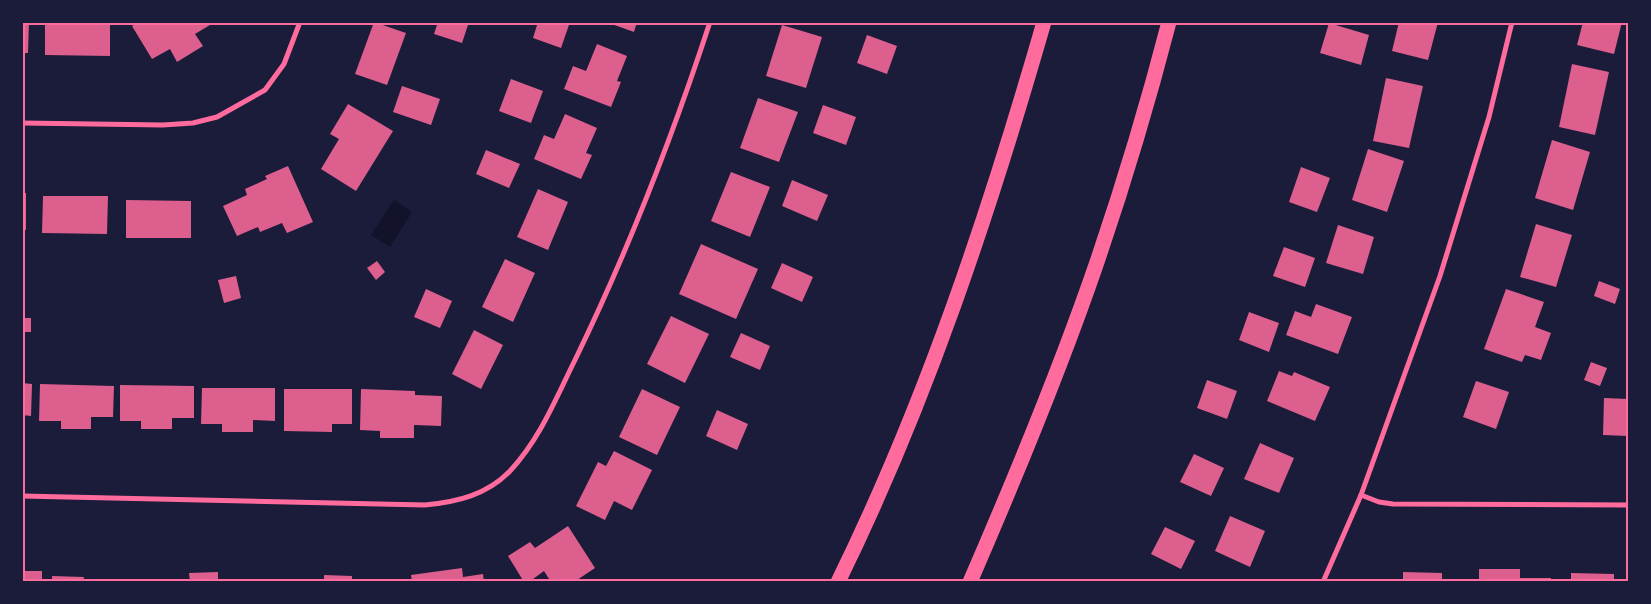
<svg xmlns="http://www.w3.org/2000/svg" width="1651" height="604" font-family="'PT Serif',serif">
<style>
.water{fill:#12122b}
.building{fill:#dd5f8e}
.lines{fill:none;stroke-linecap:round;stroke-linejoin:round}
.minor{stroke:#ff6b9d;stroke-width:5}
.motorway{stroke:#ff6b9d;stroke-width:15}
.neatline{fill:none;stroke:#ff6b9d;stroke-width:2}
</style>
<rect width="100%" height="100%" fill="#1b1b3a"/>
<path class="water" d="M394 200 412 212 390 247 371 235Z"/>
<g class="building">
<path d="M22 22H29L28 53H22Z"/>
<path d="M45 22H110V56L45 55Z"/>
<path d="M138 22H215L195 34 203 46 177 62 170 49 152 59 132 26Z"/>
<path d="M374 22 406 33 387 85 355 74Z"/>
<path d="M438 22H469L462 43 434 34Z"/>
<path d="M538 22H570L561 48 533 38Z"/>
<path d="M606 22H637L634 32Z"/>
<path d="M1399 22H1438L1428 60 1392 51Z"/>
<path d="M1583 22H1622L1614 54 1577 45Z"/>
<path d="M1329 23 1369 35 1361 65 1320 53Z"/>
<path d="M782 25 822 37 806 88 766 76Z"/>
<path d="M867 35 897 46 887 74 857 63Z"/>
<path d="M597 44 627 56 617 81 621 82 611 107 564 89 573 66 586 71Z"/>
<path d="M1572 64 1609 72 1595 135 1559 127Z"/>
<path d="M1386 78 1423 86 1409 148 1373 141Z"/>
<path d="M511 79 543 91 531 123 499 111Z"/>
<path d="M402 86 440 99 431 125 393 112Z"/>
<path d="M758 98 798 112 779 162 740 148Z"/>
<path d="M348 104 393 131 356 191 321 169 339 139 330 134Z"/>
<path d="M823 105 856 117 846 145 813 133Z"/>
<path d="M565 114 597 128 586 153 592 155 581 179 534 159 544 135 554 139Z"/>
<path d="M1552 140 1590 152 1573 210 1535 198Z"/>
<path d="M1368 149 1404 161 1387 212 1352 200Z"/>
<path d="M486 150 520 164 509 188 476 174Z"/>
<path d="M288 166 313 222 287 233 282 223 260 232 258 227 237 236 223 206 247 195 245 189 267 179 265 176Z"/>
<path d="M1301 167 1330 178 1317 212 1289 202Z"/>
<path d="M731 172 770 187 750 237 711 221Z"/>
<path d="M792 180 828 195 817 221 782 206Z"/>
<path d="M538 189 568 202 548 250 517 237Z"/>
<rect x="22" y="193" width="4" height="37"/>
<path d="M43 196H108L107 234 42 233Z"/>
<path d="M126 200 191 201V238H126Z"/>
<path d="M1536 224 1572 235 1556 287 1520 277Z"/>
<path d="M1338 225 1374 237 1363 274 1326 263Z"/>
<path d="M701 244 758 269 736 319 679 294Z"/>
<path d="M1284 247 1315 258 1305 287 1273 276Z"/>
<path d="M505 259 535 273 513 322 482 307Z"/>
<path d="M377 261 385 272 376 280 367 268Z"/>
<path d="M782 263 813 277 802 302 771 288Z"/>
<path d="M236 276 241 298 224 303 218 280Z"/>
<path d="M1599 281 1620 289 1615 304 1594 296Z"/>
<path d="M426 289 452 301 440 328 414 317Z"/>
<path d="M1506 289 1544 302 1535 327 1551 333 1541 360 1525 355 1522 362 1484 349Z"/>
<path d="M1316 304 1352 317 1338 354 1286 335 1295 311 1311 317Z"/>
<path d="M1249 312 1279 323 1269 352 1239 340Z"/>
<path d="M671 316 709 334 685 383 647 364Z"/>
<rect x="22" y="318" width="9" height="14"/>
<path d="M474 330 503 345 481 389 452 374Z"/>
<path d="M741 333 770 346 760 370 730 357Z"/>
<path d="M1591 362 1607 368 1600 386 1584 380Z"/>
<path d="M1279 371 1292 376 1294 372 1330 387 1315 421 1267 401Z"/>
<path d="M1207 380 1237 391 1227 419 1197 408Z"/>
<path d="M1476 381 1509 392 1496 429 1463 417Z"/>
<path d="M22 383 32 384 31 416 22 415Z"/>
<path d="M40 384 114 386 113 417H91V429H61V421H39Z"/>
<path d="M120 385 194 386V418H172V429H141V421H120Z"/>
<path d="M202 388H275V421L253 420V432H222V424H201Z"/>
<path d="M284 389H352V424H332V432L284 431Z"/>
<path d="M361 389 415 391V395L442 396 441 426 414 425V438H380V431L360 430Z"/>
<path d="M642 389 680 407 657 455 619 437Z"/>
<path d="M1604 398 1628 399V436L1603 435Z"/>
<path d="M717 410 748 424 737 450 706 436Z"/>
<path d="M1260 443 1294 458 1279 493 1244 479Z"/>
<path d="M614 451 652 470 632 510 614 501 605 520 576 506 598 462 606 466Z"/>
<path d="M1194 454 1224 468 1211 496 1180 482Z"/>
<path d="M1230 516 1265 531 1250 567 1215 551Z"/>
<path d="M568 526 595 568 574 582H551L544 571 529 582H524L508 556 530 542 535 548Z"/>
<path d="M1165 527 1195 541 1181 569 1151 554Z"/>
<path d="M462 568 463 577 483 574 484 582H412L411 575Z"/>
<path d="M1479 569H1520V578H1551V582H1479Z"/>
<path d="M22 571H42V579L52 580V576L84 577 83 582H22Z"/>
<path d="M218 572V579H239V582H190L189 573Z"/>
<path d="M1403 572 1442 573V582H1403Z"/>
<path d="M1571 573 1614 574V582H1571Z"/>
<path d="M324 575 352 576V582H324Z"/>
</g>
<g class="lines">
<g class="minor">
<path d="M22 123 163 125 193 123 217 117 265 90 284 64 300 22"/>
<path d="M1361 495 1379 502 1393 504 1628 505"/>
<path d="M22 496 425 505C457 502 487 495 510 471 540 439 556 398 575 360 628 251 672 138 710 22"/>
<path d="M1323 582 1361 495 1440 276 1489 117 1512 22"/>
</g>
<g class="motorway">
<path d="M838 582C926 403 989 213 1044 22"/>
<path d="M970 582C1016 476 1060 370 1097 262 1124 183 1148 103 1169 22"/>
</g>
</g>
<rect width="1651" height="604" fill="none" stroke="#1b1b3a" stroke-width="48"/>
<rect x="24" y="24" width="1603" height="556" class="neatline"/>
</svg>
